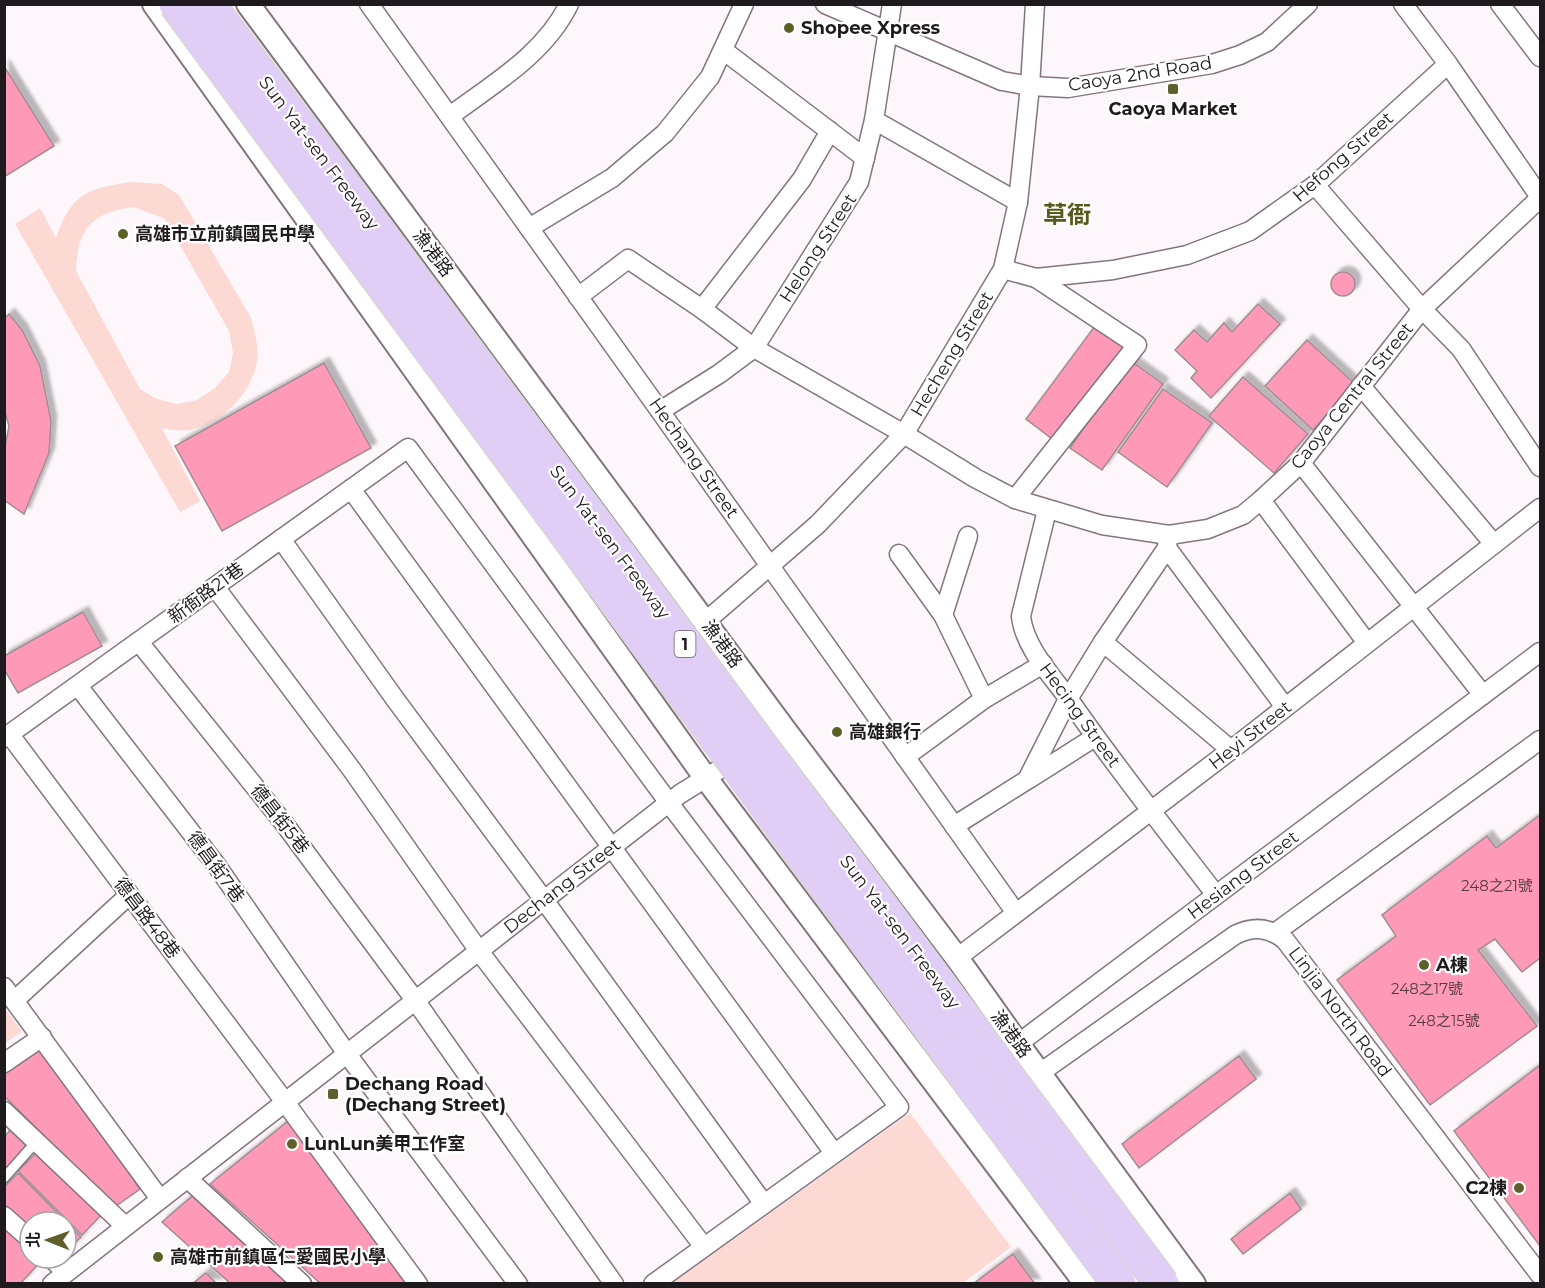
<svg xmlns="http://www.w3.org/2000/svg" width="1545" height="1288" font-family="Montserrat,'Noto Sans TC',sans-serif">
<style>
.green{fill:#fdd9d4;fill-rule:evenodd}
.building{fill:#fe9ab8;stroke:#a08d92;stroke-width:1.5;filter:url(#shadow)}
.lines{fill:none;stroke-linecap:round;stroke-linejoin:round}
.service-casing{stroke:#837580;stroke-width:12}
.minor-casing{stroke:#837580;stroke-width:21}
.tertiary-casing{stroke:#837580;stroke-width:26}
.service{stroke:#fff;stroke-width:9}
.minor{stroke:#fff;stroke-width:18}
.tertiary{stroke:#fff;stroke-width:22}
.motorway-bridge-casing{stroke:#d7d6d6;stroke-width:36;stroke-linecap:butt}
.motorway-bridge{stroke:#e1cef6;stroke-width:33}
.poi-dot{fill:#5f5f2c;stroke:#fff;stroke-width:2}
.labels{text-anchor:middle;stroke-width:4.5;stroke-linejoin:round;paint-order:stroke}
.number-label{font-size:15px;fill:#573a44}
.shield{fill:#fff;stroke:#625f62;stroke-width:1.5}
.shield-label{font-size:16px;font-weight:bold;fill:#1f1a1e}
.poi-label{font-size:18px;font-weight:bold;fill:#1f1a1e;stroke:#fff;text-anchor:start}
.street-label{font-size:18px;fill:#1f1a1e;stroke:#fff}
.district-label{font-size:24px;font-weight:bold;fill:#59581d;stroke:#fff}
</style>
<defs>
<filter id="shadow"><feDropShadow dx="5.5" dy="-5.5" stdDeviation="1.5" flood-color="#0004"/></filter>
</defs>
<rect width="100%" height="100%" fill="#fdf7fc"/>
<g class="green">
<path d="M131 182 162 184 179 195 250 316C255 330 260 351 256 366 249 395 223 421 194 429 184 432 172 430 162 428L200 501 180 512 15 224 40 208 56 238C72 193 86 189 131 182ZM134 207 165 219 229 331 233 353 229 372 215 388 197 400 177 404 157 399 140 389 76 271C77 229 92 212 134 207Z"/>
<path d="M4 1007 22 1032 5 1043H4Z"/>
<path d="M910 1113 1011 1247 963 1283H672Z"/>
</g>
<g class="building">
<path d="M4 66 54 146 4 177Z"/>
<circle cx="1343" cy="284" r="12"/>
<path d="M1258 304 1280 324 1211 398 1191 378 1197 371 1175 350 1194 330 1207 342 1224 323 1232 332Z"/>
<path d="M9 314 22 330 40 366 51 421 49 453 24 514 4 500V451L9 426 4 409V319Z"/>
<path d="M1095 326 1125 348 1056 442 1026 419Z"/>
<path d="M1307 340 1355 384 1313 430 1265 386Z"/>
<path d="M1131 361 1163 384 1102 470 1070 448Z"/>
<path d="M324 363 371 448 222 531 175 446Z"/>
<path d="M1243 377 1308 434 1274 473 1209 416Z"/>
<path d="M1163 389 1212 423 1167 487 1118 452Z"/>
<path d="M83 612 102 646 18 693 4 669V656Z"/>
<path d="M1540 815V958L1522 972 1495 939 1478 950 1537 1026 1430 1105 1337 980 1396 936 1382 915 1487 836 1496 848Z"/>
<path d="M40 1043 140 1189 116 1206 4 1096V1069Z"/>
<path d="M1239 1056 1256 1079 1139 1168 1122 1144Z"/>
<path d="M1540 1065V1246L1454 1131Z"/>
<path d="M293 1117 412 1284H321L210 1184Z"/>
<path d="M15 1125 33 1142 4 1174V1137Z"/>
<path d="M40 1149 103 1213 82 1235 18 1171Z"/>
<path d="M18 1173 81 1237 66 1252V1222H30V1230L4 1204V1187Z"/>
<path d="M197 1192 296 1284H231L162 1222Z"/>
<path d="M1290 1193 1301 1209 1243 1254 1231 1239Z"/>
<path d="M4 1227 30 1252V1258H36L40 1262 20 1284H7L4 1281Z"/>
<path d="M1013 1254 1035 1284H973Z"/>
<path d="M206 1273 217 1284H192Z"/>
</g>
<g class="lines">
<g class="service-casing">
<path id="service" d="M4 1178 36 1142"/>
</g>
<g class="minor-casing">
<g id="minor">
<path d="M369 4 660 411 1016 913"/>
<path d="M825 4 1002 81 1030 86 1068 88 1212 64 1240 55 1267 42 1308 4"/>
<path d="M1403 4 1448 64 1540 197"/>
<path d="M1500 4 1540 57"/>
<path d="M723 50 865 158"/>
<path d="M450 116C493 84 545 54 569 4"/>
<path d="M874 120 1018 202"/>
<path d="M1315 185 1422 309 1461 349 1540 467"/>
<path d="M529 228 612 178 665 133 710 77 744 4"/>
<path d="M1003 269 1036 278 1113 270 1187 255 1250 231 1315 185 1448 64"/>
<path d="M578 297 628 259 702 309 754 348 904 434 975 478 1015 499 1102 525 1169 535 1208 529 1243 515 1261 500 1301 463 1422 309 1540 198"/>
<path d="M702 309 802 179 830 131"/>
<path d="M1361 386 1494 544"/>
<path d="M660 411 719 374 754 348 859 182 874 120 892 4"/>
<path d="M1301 463 1483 695"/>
<path d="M351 489 834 1153"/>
<path d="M1015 499 1137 345 1036 278"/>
<path d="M1261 500 1367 643"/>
<path d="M1047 510 1021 616C1024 646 1050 674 1068 698 1115 766 1166 830 1216 895"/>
<path d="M1168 537 1167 548 1285 707"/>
<path d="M281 539 395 699 544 900 764 1204"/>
<path d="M899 554 943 615 984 699 905 757"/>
<path d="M215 587 352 770 479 951 704 1247"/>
<path d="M943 615 968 536"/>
<path d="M705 622 818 524 904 434 1003 269 1018 202 1030 86 1035 4"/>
<path d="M139 642 283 822 415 1000 614 1284"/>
<path d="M1103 642 1231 750"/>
<path d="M78 686 217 866 347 1054 518 1284"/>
<path d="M984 699 1043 664"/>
<path d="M10 735 285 1102 418 1284"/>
<path d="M4 738 408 448 669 803 899 1107 653 1284"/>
<path d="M1029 779 1095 737"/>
<path d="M954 826 1027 780 1068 699 1103 642 1167 548"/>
<path d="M1276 932 1540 740"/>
<path d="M957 958 1231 750 1540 508"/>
<path d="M4 987 160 1199"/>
<path d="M15 1000 129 895"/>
<path d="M1007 1052 1540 652"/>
<path d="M4 1063 42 1037"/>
<path d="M1030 1080 1235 935C1253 926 1269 927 1285 940L1540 1275"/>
<path d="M4 1111 125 1226"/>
<path d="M187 1178 302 1284"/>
<path d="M4 1216 30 1239"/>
<path d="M51 1258 66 1272"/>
<path d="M52 1284 680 794 784 729"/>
</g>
</g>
<g class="tertiary-casing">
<g id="tertiary">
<path d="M154 4 705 777 1086 1284"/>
<path d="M248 4 784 729 957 958 1018 1044 1194 1284"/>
</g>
</g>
<use href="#service" class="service"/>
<use href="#minor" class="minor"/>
<use href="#tertiary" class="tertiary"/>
<g class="motorway-bridge-casing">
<g id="motorway-bridge">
<path d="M176 4 1119 1284"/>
<path d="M208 4 1162 1284"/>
</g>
</g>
<use href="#motorway-bridge" class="motorway-bridge"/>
</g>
<g class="poi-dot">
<circle cx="789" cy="28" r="6"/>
<rect x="1167" y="83" width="12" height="12" rx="3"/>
<circle cx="123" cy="234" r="6"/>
<circle cx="837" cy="732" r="6"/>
<circle cx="1424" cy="965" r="6"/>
<rect x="327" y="1088" width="12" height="12" rx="3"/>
<circle cx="292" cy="1144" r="6"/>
<circle cx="1519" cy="1188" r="6"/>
<circle cx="158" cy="1257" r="6"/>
</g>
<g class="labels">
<g class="number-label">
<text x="1497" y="891">248之21號</text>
<text x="1427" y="994">248之17號</text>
<text x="1444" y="1026">248之15號</text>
</g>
<rect class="shield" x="674.5" y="631" width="21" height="26" rx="4.5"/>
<g class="shield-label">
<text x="685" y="650">1</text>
</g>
<g class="poi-label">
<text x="801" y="34">Shopee Xpress</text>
<text x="1173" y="115" text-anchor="middle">Caoya Market</text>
<text x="135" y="240">高雄市立前鎮國民中學</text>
<text x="849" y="738">高雄銀行</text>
<text x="1436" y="971">A棟</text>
<text x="345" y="1090">Dechang Road<tspan x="345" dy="21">(Dechang Street)</tspan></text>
<text x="304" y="1150">LunLun美甲工作室</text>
<text x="1507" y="1194" text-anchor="end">C2棟</text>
<text x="170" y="1263">高雄市前鎮區仁愛國民小學</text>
</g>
<g class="street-label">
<text transform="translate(1140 74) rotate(-9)" y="6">Caoya 2nd Road</text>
<text transform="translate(319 153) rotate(53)" y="6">Sun Yat-sen Freeway</text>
<text transform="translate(1343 157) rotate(-41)" y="6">Hefong Street</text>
<text transform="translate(818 248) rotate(-57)" y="6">Helong Street</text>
<text transform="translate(433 253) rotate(53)" y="6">漁港路</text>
<text transform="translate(952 354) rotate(-59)" y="6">Hecheng Street</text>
<text transform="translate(1352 396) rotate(-51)" y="6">Caoya Central Street</text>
<text transform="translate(694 458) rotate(55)" y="6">Hechang Street</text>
<text transform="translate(610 542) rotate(53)" y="6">Sun Yat-sen Freeway</text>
<text transform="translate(206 593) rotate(-36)" y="6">新衙路21巷</text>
<text transform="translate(722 644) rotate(54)" y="6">漁港路</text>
<text transform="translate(1080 715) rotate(54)" y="6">Hecing Street</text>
<text transform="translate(1250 735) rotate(-38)" y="6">Heyi Street</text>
<text transform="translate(280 819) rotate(52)" y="6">德昌街5巷</text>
<text transform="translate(216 867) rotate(54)" y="6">德昌街7巷</text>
<text transform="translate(1243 875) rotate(-37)" y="6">Hesiang Street</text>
<text transform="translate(562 886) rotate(-38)" y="6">Dechang Street</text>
<text transform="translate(147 918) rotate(53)" y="6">德昌路48巷</text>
<text transform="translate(900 932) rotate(53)" y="6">Sun Yat-sen Freeway</text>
<text transform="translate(1340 1012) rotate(53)" y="6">Linjia North Road</text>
<text transform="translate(1011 1034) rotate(54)" y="6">漁港路</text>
</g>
<g class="district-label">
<text x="1067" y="223">草衙</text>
</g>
</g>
<rect width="1545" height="1288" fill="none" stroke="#1f1a1e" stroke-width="12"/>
<g transform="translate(48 1240) rotate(271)"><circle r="28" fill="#ffffff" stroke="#a5a3a5" stroke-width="1.5"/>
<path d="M0-4.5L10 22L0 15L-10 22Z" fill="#5f5f2c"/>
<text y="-9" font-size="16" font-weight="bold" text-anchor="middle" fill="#1f1a1e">北</text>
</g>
</svg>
